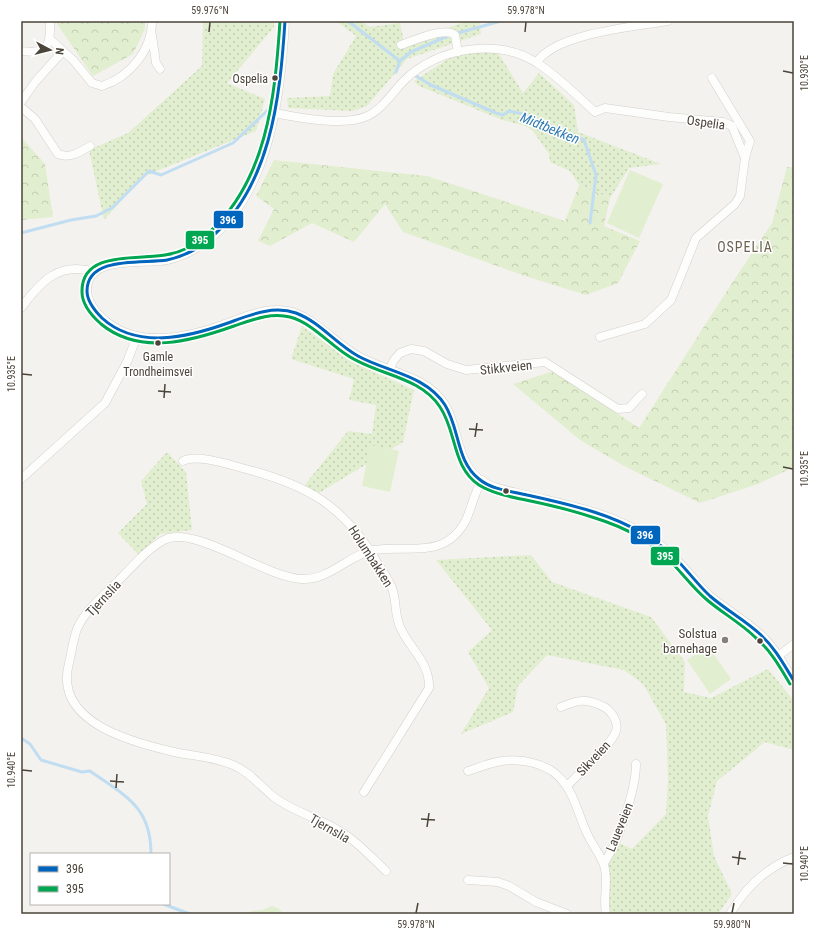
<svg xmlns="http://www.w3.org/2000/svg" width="815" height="935" font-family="'Roboto Condensed',sans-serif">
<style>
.grass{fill:url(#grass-dots)}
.forest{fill:url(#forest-crowns)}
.park{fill:#e1eecf}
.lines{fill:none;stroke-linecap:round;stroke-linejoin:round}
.stream{stroke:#c0ddf1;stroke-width:3}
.minor-casing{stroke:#d2d0cb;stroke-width:9}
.minor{stroke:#fdfdfc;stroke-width:8}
.bus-1-casing{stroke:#fff;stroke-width:6}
.bus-2-casing{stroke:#fff;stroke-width:6}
.bus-1{stroke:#0065bd;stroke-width:3}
.bus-2{stroke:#00a651;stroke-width:3}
.ticks{fill:none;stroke:#4b4439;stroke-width:1.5}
.bus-dot{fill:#4b4439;stroke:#fff;stroke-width:1.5}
.poi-dot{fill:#868178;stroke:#fff;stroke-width:1.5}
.labels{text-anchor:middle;stroke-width:3;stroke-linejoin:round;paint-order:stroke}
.bus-label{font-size:12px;fill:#4b4439;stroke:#fff;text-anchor:end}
.street-label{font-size:13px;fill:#4b4439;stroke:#fff}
.poi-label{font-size:13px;fill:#4b4439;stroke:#fff;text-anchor:end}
.water-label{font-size:14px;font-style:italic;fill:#2e7ab2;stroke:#fff}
.neighbourhood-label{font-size:14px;letter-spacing:1px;fill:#6e6250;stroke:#fff}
.line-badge{stroke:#fff;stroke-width:1.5}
.badge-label{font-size:11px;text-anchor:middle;font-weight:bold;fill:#fff}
.neatline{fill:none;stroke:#4b4439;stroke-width:1.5}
.ticks-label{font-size:10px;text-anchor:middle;fill:#4b4439}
</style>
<defs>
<pattern id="grass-dots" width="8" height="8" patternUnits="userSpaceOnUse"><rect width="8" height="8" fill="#e1eecf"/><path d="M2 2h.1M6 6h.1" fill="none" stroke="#c3cdb2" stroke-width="1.8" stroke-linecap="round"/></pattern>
<pattern id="forest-crowns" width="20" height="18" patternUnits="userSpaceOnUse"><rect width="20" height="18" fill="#e1eecf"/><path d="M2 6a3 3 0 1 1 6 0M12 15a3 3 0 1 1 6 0" fill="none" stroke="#c3cdb2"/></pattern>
</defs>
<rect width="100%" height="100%" fill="#f4f2ee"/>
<g class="grass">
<path d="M203 21H274V27L227 83 265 99 256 131 142 177 104 220 89 150 128 133 202 66Z"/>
<path d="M336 21H361L370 27 400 23 404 42 468 21H479L481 34 407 59 367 106 353 111 288 108 287 98 330 96 333 74 356 36Z"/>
<path d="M477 50 499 54 523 93 539 73 574 105 578 132 661 164 629 168 610 198 579 185 570 171 550 162 549 154 533 131 526 126 502 120 419 86 414 81 451 57Z"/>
<path d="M302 326 352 362 414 390 403 442 319 493 304 486 348 431 372 434 376 405 349 400 354 379 291 359Z"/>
<path d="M167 452 186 472 192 530 160 534 139 555 118 533 147 504 141 481Z"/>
<path d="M531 555 552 582 651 617 685 662 684 692 711 698 768 669 794 701V750L765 742 717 781 708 816 714 856 732 894 718 914H608L607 869 617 842 632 849 666 814 668 778 666 724 643 684 624 670 547 655 518 686 513 712 461 734 489 688 468 652 492 630 436 560Z"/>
</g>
<g class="forest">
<path d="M57 21H145V29L133 54 93 76 57 24Z"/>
<path d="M21 137 45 164 53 217 21 220Z"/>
<path d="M274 160 427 176 565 221 579 185 610 198 604 226 640 241 618 283 586 295 522 275 403 232 385 204 354 242 312 223 270 246 258 241 274 209 256 196Z"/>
<path d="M787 167H794V467L758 484 700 503 624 466 580 440 513 384 554 371 639 428 730 286 772 223Z"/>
</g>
<g class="park">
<path d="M630 170 663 184 639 238 607 223Z"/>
<path d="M370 445 399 451 390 492 362 486Z"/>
<path d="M708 646 731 679 710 694 687 660Z"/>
<path d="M272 906 278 908 284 914H250L251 911 262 910Z"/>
</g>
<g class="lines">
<g class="stream">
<path d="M348 21 400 61 396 72"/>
<path d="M458 33 501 21"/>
<path d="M400 61 411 52 450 35"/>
<path d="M416 76 431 85 496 113 503 115 509 111 523 114 584 140 596 175 590 223"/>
<path d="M21 233 71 220 96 216 112 208 149 171 161 175 233 143 268 110"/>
<path d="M21 738 30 744 41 760 82 772 90 771C125 796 151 806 151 854"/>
<path d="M163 904 190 914"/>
</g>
<g class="minor-casing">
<g id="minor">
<path d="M285 21C281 95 270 193 207 241 195 250 181 257 167 260 144 265 86 254 87 291 88 304 97 314 107 322 140 348 186 338 222 325 246 317 270 304 295 313 319 322 336 344 358 356 386 372 427 375 445 405 459 427 456 461 479 479 492 489 511 491 527 495 551 501 576 506 600 514 629 524 655 537 676 559 688 571 698 585 710 596 727 610 751 624 765 639 777 651 785 667 794 681"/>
<path d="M152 35 156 63 160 69"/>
<path d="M50 39 74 61 92 83 102 86C130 77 152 50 152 21"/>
<path d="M401 45C413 41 445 26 455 35L458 52"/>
<path d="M21 51C48 55 51 45 50 21"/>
<path d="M537 62C556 33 634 27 668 21"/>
<path d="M712 78 750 141 745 158"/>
<path d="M21 102 36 81 63 51"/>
<path d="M21 107 35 119 58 154C70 159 80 152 90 146"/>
<path d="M275 113C299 118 342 126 365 117 386 109 396 84 414 72 447 47 501 39 537 63 558 76 576 95 595 112L605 108 669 117 723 122 732 126 745 158 740 196 735 204 696 238 671 300 645 324 600 337"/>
<path d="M21 308C41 281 59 261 95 272"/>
<path d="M389 370 394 360 400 353 411 349 424 351 447 364 466 370 545 362 618 409 629 408 642 394"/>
<path d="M183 461C197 454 227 464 242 468 305 484 343 504 377 562 382 570 388 578 392 588 397 601 394 616 401 629 411 650 430 663 429 688L364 792"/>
<path d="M21 479 105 403 127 362 137 336"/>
<path d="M778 656 794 644"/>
<path d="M561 707C578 700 585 698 602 706 610 709 619 721 616 731 612 745 578 774 567 786"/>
<path d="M468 771C477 768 487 764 497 762 520 757 551 763 565 784 575 797 579 816 586 831 590 842 604 859 605 869 608 884 603 899 606 914"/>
<path d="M604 863C618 843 636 789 636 764"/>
<path d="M386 871C371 857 355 839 336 829 316 817 292 811 274 797 260 786 250 772 233 765 214 757 193 756 174 752 131 742 53 722 69 663 72 652 73 637 78 627 86 610 102 597 115 584 130 570 145 550 164 540 194 524 264 577 301 579 329 581 350 554 374 550 410 545 445 560 466 520 472 507 474 493 482 480"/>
<path d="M468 880 498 882 509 886 536 902 567 914"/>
<path d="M730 914C745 888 766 868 794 857"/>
</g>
</g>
<use href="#minor" class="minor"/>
<g class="bus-1-casing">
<path id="bus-1" d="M285 21C280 98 271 189 207 241 196 250 181 257 167 260 144 264 87 255 87 291 87 302 95 311 102 318 137 350 189 337 228 323 250 315 273 305 296 313 320 322 336 344 358 356 387 372 426 375 445 405 460 429 456 461 479 479 492 490 511 491 527 495 550 500 572 505 594 512 625 522 653 536 676 559 688 571 698 585 710 596 726 610 745 620 761 635 775 648 784 665 794 681"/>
</g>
<g class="bus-2-casing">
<path id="bus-2" d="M280 21C275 97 267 184 205 236 194 246 179 253 165 255 138 260 81 250 82 292 82 304 92 316 101 324 140 356 192 341 234 326 252 320 271 312 290 317 312 323 328 343 347 355 376 375 420 376 440 407 457 432 452 467 479 485 492 493 507 496 521 499 546 504 571 510 595 518 624 527 650 540 671 562 683 574 693 588 706 599 722 613 741 623 756 638 771 651 780 667 790 684"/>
</g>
<use href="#bus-1" class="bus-1"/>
<use href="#bus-2" class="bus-2"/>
</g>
<path class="ticks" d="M209 32 210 22M525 32 526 22M783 71 793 73M22 374 32 375M158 391 171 392M164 398 165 384M469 429 483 430M475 437 477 423M783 467 793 469M22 770 32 771M110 781 124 782M116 788 117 774M421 819 435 820M427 827 429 813M732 857 746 859M783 863 793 864M738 865 740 851M416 913 418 903M732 913 734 903"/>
<g class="bus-dot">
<circle cx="275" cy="78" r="3.5"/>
<circle cx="158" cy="343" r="3.5"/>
<circle cx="506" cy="491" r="3.5"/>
<circle cx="760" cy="641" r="3.5"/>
</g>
<circle class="poi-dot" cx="725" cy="640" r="4"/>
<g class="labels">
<g class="bus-label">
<text x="268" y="83">Ospelia</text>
<text x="158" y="361" text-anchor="middle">Gamle<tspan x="158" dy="15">Trondheimsvei</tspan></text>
</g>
<g class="street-label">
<text transform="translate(706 122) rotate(8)" y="5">Ospelia</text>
<text transform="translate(506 367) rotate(-6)" y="5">Stikkveien</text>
<text transform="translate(371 556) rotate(57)" y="5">Holumbakken</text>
<text transform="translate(103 598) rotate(-47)" y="5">Tjernslia</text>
<text transform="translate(593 758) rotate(-47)" y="5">Sikveien</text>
<text transform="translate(619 827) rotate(-68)" y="5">Laueveien</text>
<text transform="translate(330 828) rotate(30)" y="5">Tjernslia</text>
</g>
<g class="poi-label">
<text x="717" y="638">Solstua<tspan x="717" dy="15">barnehage</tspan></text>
</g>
<g class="water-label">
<text transform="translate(550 128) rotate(22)" y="5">Midtbekken</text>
</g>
<g class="neighbourhood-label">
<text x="745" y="252">OSPELIA</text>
</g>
</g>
<g class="line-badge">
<rect x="213" y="210" width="31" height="19" rx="4" fill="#0065bd"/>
<rect x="185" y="230" width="30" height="20" rx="4" fill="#00a651"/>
<rect x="630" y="525" width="31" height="20" rx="4" fill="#0065bd"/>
<rect x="650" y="546" width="30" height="20" rx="4" fill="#00a651"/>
</g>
<g class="badge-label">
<text x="228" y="224">396</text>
<text x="200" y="244">395</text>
<text x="645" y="539">396</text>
<text x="665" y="560">395</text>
</g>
<rect width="815" height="935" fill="none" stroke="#ffffff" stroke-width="44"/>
<rect x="30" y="853" width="140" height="52" fill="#ffffff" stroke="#b7b4b0"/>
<rect x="38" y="866" width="20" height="6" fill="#0065bd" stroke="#b7b4b0"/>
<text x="66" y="873" font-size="12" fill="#4b4439">396</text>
<rect x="38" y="886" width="20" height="6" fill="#00a651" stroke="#b7b4b0"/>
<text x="66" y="893" font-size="12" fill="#4b4439">395</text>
<g transform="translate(50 50) rotate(97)" stroke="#ffffff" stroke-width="3" paint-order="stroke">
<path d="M0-3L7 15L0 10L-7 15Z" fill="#4b4439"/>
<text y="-6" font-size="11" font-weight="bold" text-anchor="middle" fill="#4b4439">N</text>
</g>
<rect x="22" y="22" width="771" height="891" class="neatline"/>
<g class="ticks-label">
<text x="210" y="14">59.976°N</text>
<text x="526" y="14">59.978°N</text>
<text transform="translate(804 73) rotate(-90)" y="4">10.930°E</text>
<text transform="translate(11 374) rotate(-90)" y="4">10.935°E</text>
<text transform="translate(804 469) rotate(-90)" y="4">10.935°E</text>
<text transform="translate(11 770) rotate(-90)" y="4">10.940°E</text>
<text transform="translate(804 864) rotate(-90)" y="4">10.940°E</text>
<text x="416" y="928">59.978°N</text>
<text x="732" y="928">59.980°N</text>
</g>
</svg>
